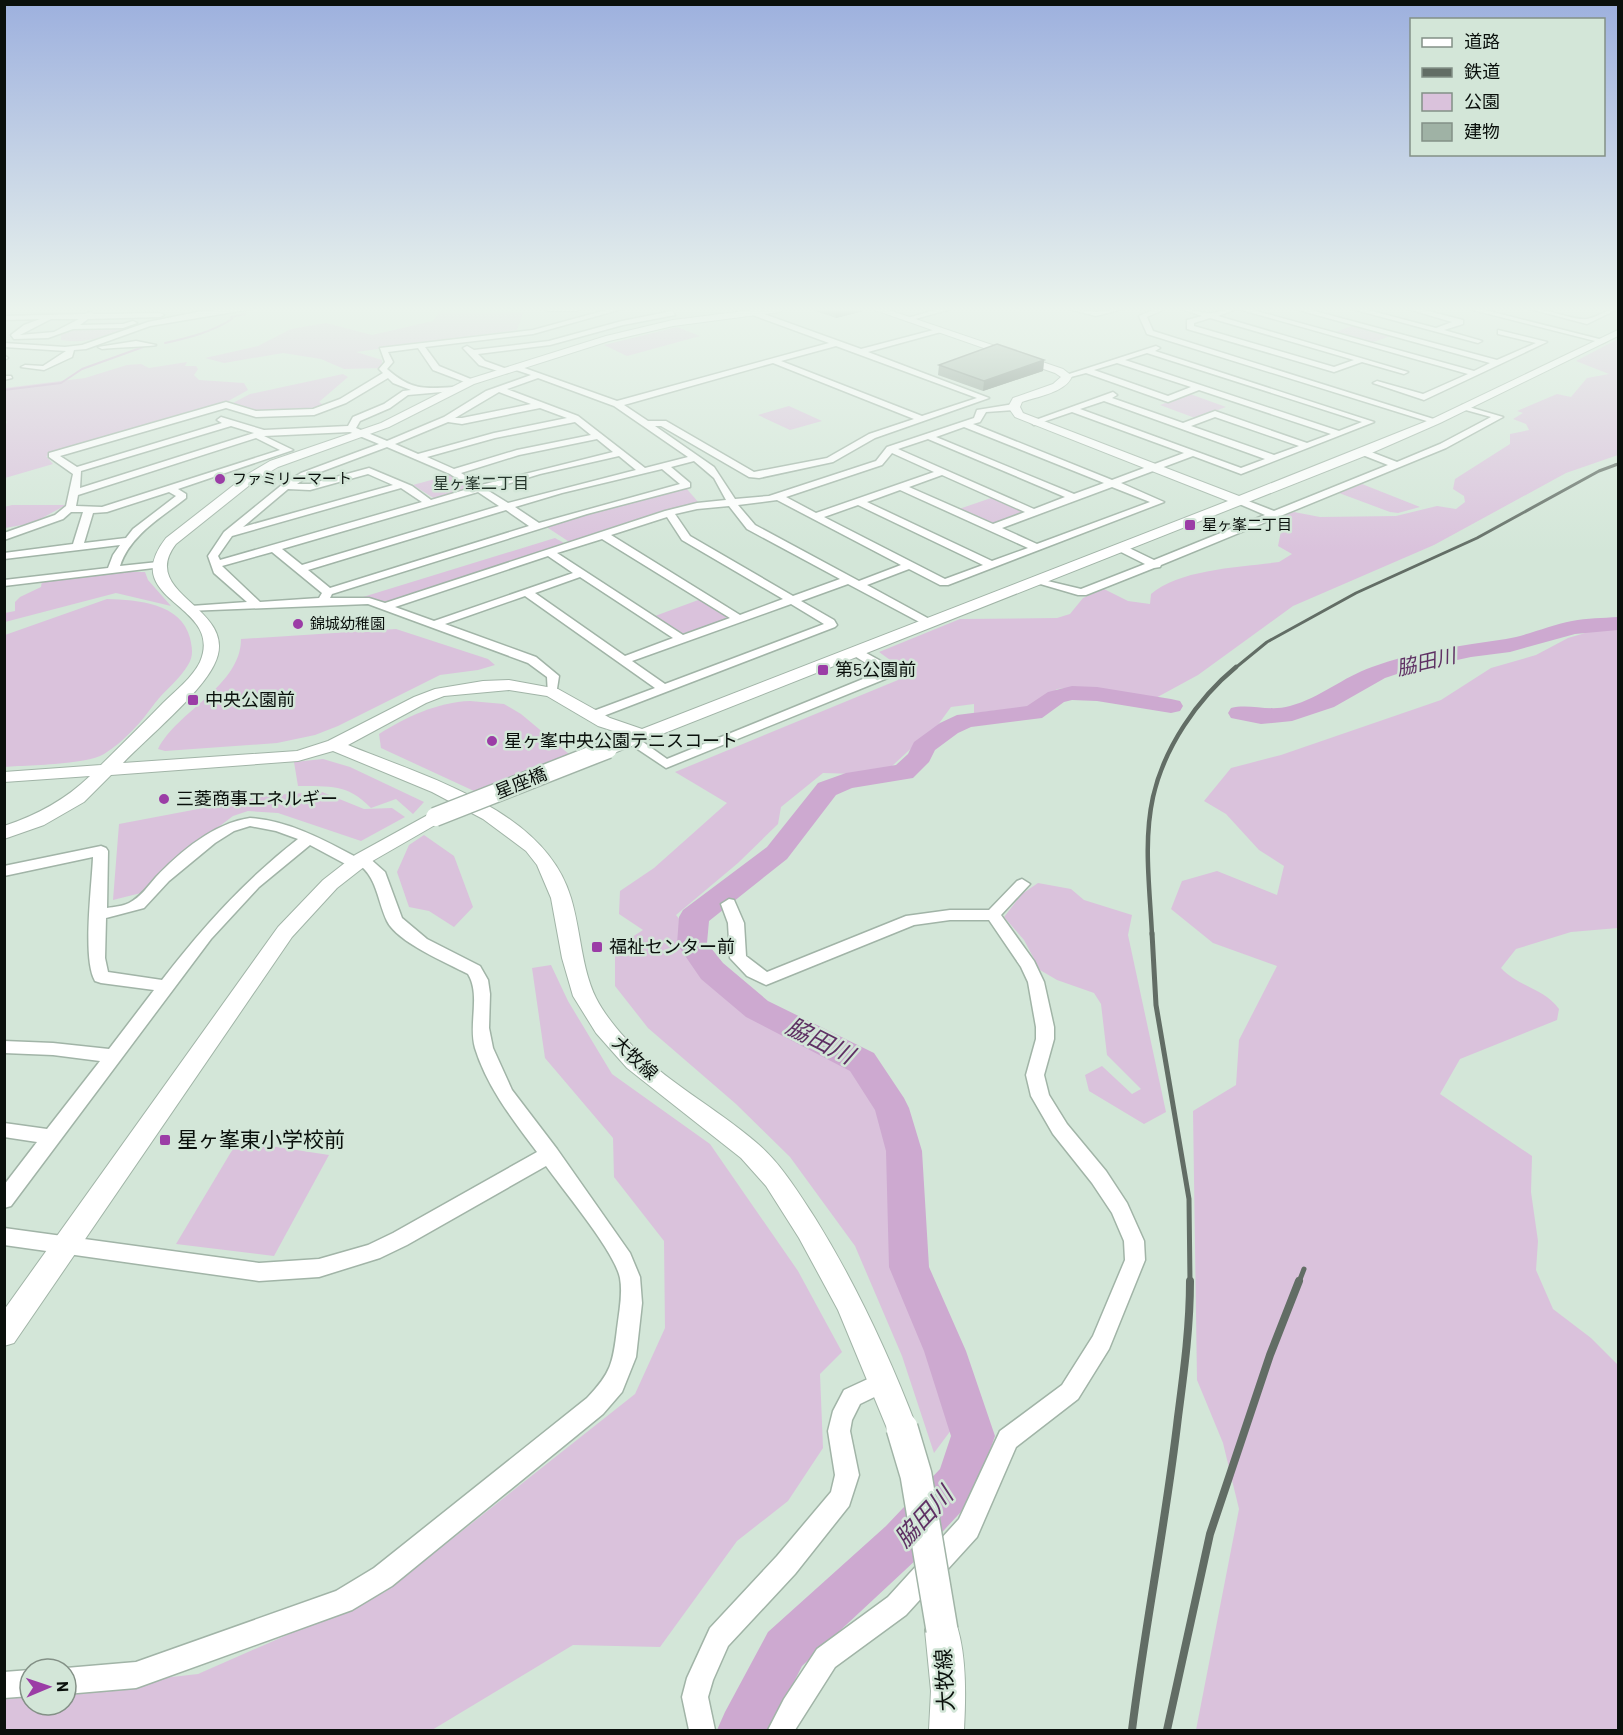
<svg xmlns="http://www.w3.org/2000/svg" width="1623" height="1735" font-family="Barlow,'Noto Sans JP',sans-serif">
<style>
.green{fill:#dac2dc}
.lines{fill:none;stroke-linecap:round;stroke-linejoin:round}
.stream{stroke:#cda9d0;stroke-width:2}
.river{fill:#cda9d0;fill-rule:evenodd}
.minor-casing{stroke:#a1b4a7;stroke-width:3}
.tertiary-casing{stroke:#a1b4a7;stroke-width:2}
.minor{fill:#fff;fill-rule:evenodd}
.tertiary{fill:#fff;fill-rule:evenodd}
.rail-far4{stroke:#626d65;stroke-width:2}
.rail-far3{stroke:#626d65;stroke-width:3}
.rail-far2{stroke:#626d65;stroke-width:4.5}
.rail-far1{stroke:#626d65;stroke-width:5}
.rail{stroke:#626d65;stroke-width:8}
.tertiary-bridge-far1-casing{stroke:#a1b4a7;stroke-width:21;stroke-linecap:butt}
.tertiary-bridge-casing{stroke:#a1b4a7;stroke-width:34;stroke-linecap:butt}
.tertiary-bridge-far1{stroke:#fff;stroke-width:18}
.tertiary-bridge{stroke:#fff;stroke-width:31}
.wall{fill:#89998e}
.shaded-wall{fill:#6f7d74}
.building{fill:#9fb2a5;stroke:#6f7d74;stroke-width:1.5}
.poi-dot{fill:#9b3da6;stroke:#d3e6d8;stroke-width:2}
.labels{text-anchor:middle;stroke-width:5;stroke-linejoin:round;paint-order:stroke}
.far-poi-label{font-size:15px;fill:#0a100c;stroke:#d3e6d8;text-anchor:start}
.far-neighbourhood-label{font-size:16px;fill:#25352b;stroke:#d3e6d8}
.poi-label{font-size:18px;fill:#0a100c;stroke:#d3e6d8;text-anchor:start}
.street-label{font-size:18px;fill:#0a100c;stroke:#d3e6d8}
.water-label{font-size:20px;font-style:italic;fill:#5f3164;stroke:#d3e6d8}
.near-poi-label{font-size:21px;fill:#0a100c;stroke:#d3e6d8;text-anchor:start}
.near-street-label{font-size:21px;fill:#0a100c;stroke:#d3e6d8}
.near-water-label{font-size:24px;font-style:italic;fill:#5f3164;stroke:#d3e6d8}
</style>
<rect width="100%" height="100%" fill="#d3e6d8"/>
<g class="green">
<path d="M448 309H480L523 313 517 330 356 352 382 360V368L344 369 321 359 283 353 224 363 205 358 258 346 291 329 326 323 372 335 433 321 440 311Z"/>
<path d="M1354 325 1390 335 1391 336 1370 343 1333 333Z"/>
<path d="M677 327 700 336 627 356 604 345Z"/>
<path d="M126 328C106 337 84 344 61 340V335L72 330Z"/>
<path d="M1618 339V455L1566 473 1434 545 1293 606 1198 675 1152 700 1076 687 1057 689 1035 706 974 713V704L951 707 932 733 919 741 891 767 856 774 823 773 781 807 778 824 738 863 676 915 747 1000 832 1034 889 1076 918 1140 899 1223 969 1406 934 1453 902 1356 855 1246 790 1157 736 1104 648 1028 615 986V948L643 930 619 914 620 891 654 868 727 803 675 772 898 680 904 670 879 652 960 619 1057 618 1070 614 1083 598 1104 589 1128 601 1150 604 1151 594C1179 569 1242 567 1279 562L1292 554 1278 546 1282 526 1272 520 1294 512 1320 517 1396 516 1437 506 1456 509 1465 502 1464 496 1453 489 1455 479 1510 444V434L1529 430 1526 424 1513 419 1523 413 1517 411 1557 394 1571 397 1587 378 1609 374 1576 361Z"/>
<path d="M187 362 185 366H196L198 369 194 375 199 380 244 383 248 390 223 404 46 456 53 464 5 478V426L7 422 5 419V388L85 378 127 365 141 364 149 368Z"/>
<path d="M343 374 348 377 319 402 325 406C294 417 261 413 231 404L250 394Z"/>
<path d="M1190 394 1226 407 1195 418 1160 405Z"/>
<path d="M789 406 822 421 790 430 758 415Z"/>
<path d="M453 474 475 487 435 499 413 485Z"/>
<path d="M1362 484 1420 507 1398 513 1390 512 1339 493Z"/>
<path d="M686 488 699 503 571 543 545 526 602 508Z"/>
<path d="M994 497 1026 513 991 524 959 509Z"/>
<path d="M12 505H66L33 523 5 528 4 507Z"/>
<path d="M555 538 566 544 391 601H382L363 597Z"/>
<path d="M119 572H145L148 580 171 606 116 593 5 622V613L15 611V602L20 597 41 587 42 580Z"/>
<path d="M107 599C138 600 181 603 190 638 192 648 194 655 188 665 180 679 165 690 155 703 142 721 124 742 104 754 86 765 27 765 5 767V635Z"/>
<path d="M701 599 728 617 729 619 681 634 655 616Z"/>
<path d="M1618 628V928L1571 932 1516 949 1501 968C1517 986 1545 989 1559 1009L1557 1020 1460 1059 1440 1094 1532 1156 1531 1192 1538 1241 1536 1270 1553 1309 1591 1338 1618 1365V1730H1196L1239 1509 1223 1443 1197 1380 1193 1111 1236 1085 1239 1040 1277 966 1213 943 1171 909 1182 881 1217 871 1277 895 1284 866 1259 850 1226 814 1204 801 1231 768 1281 755 1441 700 1491 668 1536 655 1568 638 1599 629Z"/>
<path d="M396 629 488 659 495 665 478 670 440 675 338 726 315 735 277 743 165 751 158 749C177 711 241 686 241 639Z"/>
<path d="M470 701 504 704 521 714 569 754 474 791 381 748 379 734C406 717 438 702 470 701Z"/>
<path d="M323 759 350 767 424 802 413 814 396 799 371 808C347 783 330 787 298 786L294 762Z"/>
<path d="M322 792 364 809 392 808 405 817 361 841 278 813 248 811 233 816 163 869 141 893 113 900 119 824 272 795Z"/>
<path d="M424 835 454 856 473 907 454 927 429 911 409 907 397 872 409 845Z"/>
<path d="M1038 883 1071 889 1084 900 1132 915 1128 935 1166 1112 1144 1124 1089 1091 1085 1075 1102 1066 1132 1094 1141 1089 1107 1055 1101 1004 1094 993 1057 980 1040 970 1024 940 1004 917 1022 894Z"/>
<path d="M551 965 568 1001 612 1074 710 1144 798 1271 842 1352 820 1374 823 1448 788 1501 737 1541 660 1647 573 1645 432 1730H5L4 1696 30 1693V1705H66V1689L198 1674 385 1592 635 1394 665 1328 664 1241 614 1177 613 1138 545 1058 532 968Z"/>
<path d="M244 1142 329 1155 274 1256 176 1244 234 1147Z"/>
</g>
<g class="lines">
<g class="stream">
<path d="M165 343C188 338 212 332 232 319L231 317 245 314"/>
<path d="M4 390 61 383 82 369 143 347"/>
</g>
<g class="river">
<path d="M1618 617V630L1575 634 1510 652 1471 657 1406 671 1385 678 1334 707 1292 721 1261 724 1231 718 1228 713 1231 708C1249 703 1269 712 1290 706 1320 698 1343 677 1372 667 1415 651 1461 646 1506 639 1529 635 1550 625 1572 621 1587 618 1603 618 1618 617Z"/>
<path d="M1072 686 1097 687 1171 699 1180 701 1183 706 1180 711 1171 713 1097 701 1072 700 1064 702 1042 718 971 727 958 733 935 750 929 762 913 778 852 788 836 795 787 859 709 921 707 943 723 963 768 1001 874 1053 904 1098 909 1108 922 1151 929 1267 966 1351 995 1436 973 1499 918 1558 802 1666 770 1730H717L725 1712 768 1632 886 1526 940 1469 951 1436 924 1351 889 1267 886 1151 875 1110 850 1071 746 1017 701 979 677 944 679 917 683 910 767 847 818 783 846 773 896 765 908 754 914 742 940 723 957 715 1027 706 1048 692Z"/>
</g>
<g class="minor-casing">
<g id="minor">
<path d="M227 309H251L150 326 86 349 74 350 72 357 44 370 21 367 25 365 43 366 66 351 4 347V343L65 347 82 345 148 322 197 312Z"/>
<path d="M544 309H580L576 311H548Z"/>
<path d="M610 309H622L533 334 425 347 439 366 473 380 474 382 470 384 433 370 418 348 388 352 393 362 387 369C411 390 423 389 453 387L457 389 453 391 408 395 390 408 360 421 356 428 387 441 444 417 486 391 531 375 513 369 512 367 516 365 617 401 829 343 750 314 753 310 861 349 941 328V332L868 352 989 398 875 438 833 462 759 478 749 477 661 426H655L714 467 735 499 769 496 876 461 887 447 974 418 977 410 1014 404 1018 407 1014 410 986 412 980 422 973 424 1112 480 1184 453 1072 412 1034 425 1030 422 1113 392 1117 395 1112 398 1183 423 1215 411 1307 443 1331 434 1199 390 1168 402 1086 373 1067 378 1063 376 1156 346 1160 348 1155 351 1374 422 1241 474 1193 456 1121 483 1164 502 948 585H940L909 569 867 585 933 621V625H925L848 584 801 601 834 620 837 625 835 627 593 720 588 719 587 716 588 713 655 688 525 596 445 624 536 657 559 676 556 695H548L547 677 528 663 368 604 187 611V607L191 606 247 602 214 573 208 556 224 532 283 484 301 473 379 444 350 432 264 436 293 450 178 489 186 494V498C162 517 130 535 120 566L158 562 163 565 162 567 4 586V580L108 568 113 555 120 545 4 559V553L73 544 83 512H71L63 519 4 540V533L55 515 66 506 73 474 49 457V453L226 402 256 411 313 409 340 399 383 373 379 369 385 362 380 348 533 330ZM836 346 977 398 922 416 781 361ZM1147 353 1362 422 1339 431 1125 360ZM773 363 914 419 869 434 827 458 754 472 666 421H648L624 405ZM1117 363 1191 387 1168 396 1094 370ZM388 378 393 383 411 390 403 391 384 404 353 417 348 426 264 430 221 417 217 420 222 423 77 467 60 456 226 408 256 417 314 415 346 403ZM538 378 614 406 688 457 645 468 578 416 507 389ZM499 392 531 404 462 418H455ZM1104 401 1265 459 1241 468 1080 409ZM540 408 567 418 494 433 418 454 395 444 448 422 462 424ZM1215 417 1299 446 1274 455 1191 426ZM575 422 591 435 517 450 454 469 427 457 495 438ZM231 426 254 433 80 488 81 471ZM964 427 1104 483 1074 494 936 437ZM256 438 280 450 102 507 76 506 78 495ZM597 439 613 452 481 485 461 473 519 455ZM928 439 1065 497 1034 509 898 449ZM387 447 450 474 471 488 431 500 412 486 369 468 310 484H297L307 477ZM892 453 934 472 816 513 786 497 882 465ZM619 456 636 470 508 503 487 490 540 474ZM694 461 714 478 726 500 697 503 665 511 385 603 369 598H330L332 594 587 514 690 487V483L671 467ZM662 469 680 484 539 523 515 507 562 493ZM368 474 393 485 243 527 288 489 310 490ZM942 475 1025 512 993 524 909 487ZM1112 487 1150 502 1037 544 1002 528ZM401 488 422 502 220 560 218 556 232 536ZM900 490 1028 548 992 561 867 502ZM169 492 176 496 133 529 126 538 84 543 93 513 107 512ZM478 492 499 506 302 565 282 549ZM777 500 901 565 859 581 755 525 738 505ZM858 505 983 565 945 579 824 517ZM729 506 747 529 840 579 793 596 690 536 675 514 697 509ZM506 510 529 526 330 588 308 570ZM667 517 682 540 783 599 740 615 611 535ZM602 539 730 618 683 635 557 553ZM272 552 322 593 319 598 260 602 222 566ZM548 556 573 573 434 621 395 607ZM580 577 673 638 625 656 535 593ZM791 604 824 624 665 684 632 661Z"/>
<path d="M939 309H951L908 321 904 319Z"/>
<path d="M1068 309 1096 312 1123 309 1096 316Z"/>
<path d="M1155 309H1165L1147 317 1153 331 1440 421 1433 423 1147 334 1139 316Z"/>
<path d="M1182 309C1192 309 1203 314 1212 313 1221 312 1227 309 1236 309L1218 316 1408 372 1404 374 1362 362 1334 372 1187 329V320L1202 316ZM1210 318 1354 360 1334 367 1194 326V323Z"/>
<path d="M1238 309H1249L1474 371 1490 363 1295 309H1307L1497 360 1536 343 1498 334V330L1547 342 1424 400 1373 383 1377 381 1423 394 1468 374Z"/>
<path d="M1352 309H1364L1436 328 1452 322 1408 309H1420L1463 320V324L1444 330 1482 341 1478 343Z"/>
<path d="M1469 309H1481L1607 341 1603 343Z"/>
<path d="M1530 309C1548 308 1574 321 1587 319 1599 317 1606 309 1618 309L1587 324Z"/>
<path d="M672 311 675 315 623 325 550 345 478 354 485 361 507 369V373H504L479 365 463 348 467 346 474 350 549 341 622 321Z"/>
<path d="M90 312 94 314 160 313 164 315 160 317 88 319 80 325 123 324 133 321 137 323 123 328 73 329 48 338 14 339 11 335 24 325 40 319 4 320V316L85 314ZM51 319H79L54 332 20 335Z"/>
<path d="M136 341 156 345C153 346 111 348 102 349L98 347Z"/>
<path d="M4 355 8 358 4 360Z"/>
<path d="M4 376H11L12 378 4 380Z"/>
<path d="M1462 405 1503 417 1446 448 1161 565 1160 567 1154 568 1086 595H1078L1030 581 1035 578 1081 589 1145 564 1117 550V546H1125L1154 560 1265 515 1237 503V499H1243L1274 511 1388 465 1360 454V450H1366L1397 462 1440 444 1491 417 1462 409Z"/>
<path d="M857 648 890 666 892 674 890 677 666 768 624 740 626 737H636L667 759 880 672 853 655V649Z"/>
<path d="M250 818C289 821 322 839 356 857L362 854 367 856 385 872 402 918 427 939 480 966 488 980 490 994 489 1028 493 1048 512 1090 557 1149 630 1253 640 1277 642 1303 636 1357 622 1392 603 1414 392 1586 352 1610 136 1688 66 1694V1669H63L66 1668 136 1662 336 1591 374 1568 587 1398C611 1373 613 1363 617 1329 619 1312 623 1294 620 1278 615 1252 563 1190 546 1166L407 1245 380 1258 319 1277 259 1281 4 1245V1228L259 1263 319 1259 368 1245 393 1233 537 1152C513 1120 487 1087 475 1048 468 1024 481 995 468 974 447 963 397 942 387 921 378 902 377 880 362 867H351L310 845 259 887 211 939 11 1206 4 1208V1185L37 1142 4 1137V1123L47 1129 100 1061 53 1055 4 1053V1041L53 1043 109 1049 154 990 101 983 95 981C82 959 92 885 93 857L4 876V866L101 846 106 848 108 851 107 908C114 907 123 906 129 903 141 897 148 886 156 877 181 851 214 823 250 818ZM250 826 276 831 298 839C245 880 203 927 162 980L108 972 105 958 106 918 144 908 169 881 215 843 234 831Z"/>
<path d="M1022 879 1030 884 1001 915 1034 961 1044 982 1054 1027V1039L1044 1075 1049 1095 1067 1124 1106 1171 1127 1203 1144 1241 1145 1260 1109 1349 1078 1399 1016 1447 977 1537 906 1615 835 1667 795 1730H768L784 1699 817 1649 888 1597 959 1519 1000 1431 1062 1385 1093 1336 1125 1260 1124 1241 1112 1213 1092 1183 1053 1134 1031 1096 1026 1075 1036 1039V1027L1028 982 1021 967 989 920H950L914 925 766 985 747 976 730 958 728 923 721 904 729 899 734 900 744 923 746 956 767 972 906 916 950 910H989L1017 881Z"/>
<path d="M885 1371 893 1374 896 1381 893 1388 860 1404 852 1420 850 1431 859 1475 849 1506 795 1574 728 1646 713 1680 708 1697 715 1730H689L682 1697 687 1678 710 1628 777 1556 831 1492 835 1475 828 1431 833 1411 844 1390Z"/>
<path d="M30 1670V1696L4 1698V1672Z"/>
</g>
</g>
<g class="tertiary-casing">
<g id="tertiary">
<path d="M760 309H785L780 312 673 326 609 341 474 384 389 427 278 467 256 480 176 544C136 596 243 608 214 665 200 694 147 738 123 763L297 751 328 741 414 697 435 689 483 681 509 680 558 689 610 718 642 729 1228 501 1015 417 1008 407 1013 398 1053 384 1061 377 1055 373 872 309H886L1063 369 1072 376C1067 392 1036 397 1022 402L1020 407 1023 413 1239 496 1432 419 1618 330V336L1440 423 1367 455 614 753H602L599 749 602 745 626 735 598 726 547 696 509 690 444 696 426 703 348 745C425 777 545 809 571 898 581 931 581 967 596 998 603 1012 615 1027 626 1039 664 1082 716 1107 758 1144 781 1164 798 1192 815 1218 856 1284 889 1355 917 1428L913 1438 902 1442 891 1438 838 1310 799 1238 766 1186 741 1158 627 1068 596 1033 573 996 562 958 551 898 537 865 526 851 483 819 432 792 333 751 298 761 111 775 84 802 44 825 4 839V826C37 815 65 800 90 776L4 782V772L101 765C122 744 143 724 163 703 175 691 193 677 200 662 225 603 116 602 166 538L248 474 270 461 381 423 466 380 606 336 673 320Z"/>
<path d="M435 811 442 813 444 817 442 821 369 863 337 888 292 937 14 1343 4 1346V1310L278 927 323 880 355 855Z"/>
<path d="M942 1613 954 1618C967 1649 966 1697 964 1730H929L931 1691 925 1630 930 1618Z"/>
</g>
</g>
<use href="#minor" class="minor"/>
<use href="#tertiary" class="tertiary"/>
<path class="rail-far4" d="M1614 465 1618 464"/>
<path class="rail-far3" d="M1234 669 1267 642 1356 593 1477 538 1599 471 1618 464"/>
<path class="rail-far2" d="M1152 935C1150 890 1143 842 1153 797 1164 748 1197 699 1236 667"/>
<g class="rail-far1">
<path d="M1152 933 1156 1005 1189 1199 1190 1282"/>
<path d="M1299 1282 1304 1269"/>
</g>
<g class="rail">
<path d="M1132 1730C1145 1625 1166 1522 1178 1417 1184 1371 1190 1327 1190 1281"/>
<path d="M1167 1730 1210 1534 1270 1355 1299 1281"/>
</g>
<g class="tertiary-bridge-far1-casing">
<path id="tertiary-bridge-far1" d="M435 817 608 749"/>
</g>
<g class="tertiary-bridge-casing">
<path id="tertiary-bridge" d="M902 1428 916 1475 942 1630"/>
</g>
<use href="#tertiary-bridge-far1" class="tertiary-bridge-far1"/>
<use href="#tertiary-bridge" class="tertiary-bridge"/>
</g>
<g class="wall">
<path d="M815 309H863V311L836 318 815 311Z"/>
<path d="M1044 360 1043 371 983 391 938 375 939 365Z"/>
</g>
<g class="shaded-wall">
<path d="M849 309H863V311L836 318V312Z"/>
<path d="M1044 360 1043 371 983 391 984 381Z"/>
</g>
<g class="building">
<path d="M827 309H849L836 312Z"/>
<path d="M997 344 1044 360 984 381 939 365Z"/>
</g>
<linearGradient id="sky" x2="0" y2="1"><stop stop-color="#9db0de"/><stop offset="0.56" stop-color="#ebf4ed"/><stop offset="1" stop-color="#ebf4ed" stop-opacity="0"/></linearGradient>
<rect width="1623" height="552" fill="url(#sky)"/>
<g class="poi-dot">
<circle cx="220" cy="479" r="6"/>
<rect x="1184" y="519" width="12" height="12" rx="3"/>
<circle cx="298" cy="624" r="6"/>
<rect x="817" y="664" width="12" height="12" rx="3"/>
<rect x="187" y="694" width="12" height="12" rx="3"/>
<circle cx="492" cy="741" r="6"/>
<circle cx="164" cy="799" r="6"/>
<rect x="591" y="941" width="12" height="12" rx="3"/>
<rect x="159" y="1134" width="12" height="12" rx="3"/>
</g>
<g class="labels">
<g class="far-poi-label">
<text x="232" y="484">ファミリーマート</text>
<text x="1202" y="530">星ヶ峯二丁目</text>
<text x="310" y="629">錦城幼稚園</text>
</g>
<g class="far-neighbourhood-label">
<text x="481" y="489">星ヶ峯二丁目</text>
</g>
<g class="poi-label">
<text x="835" y="676">第5公園前</text>
<text x="205" y="706">中央公園前</text>
<text x="504" y="747">星ヶ峯中央公園テニスコート</text>
<text x="176" y="805">三菱商事エネルギー</text>
<text x="609" y="953">福祉センター前</text>
</g>
<g class="street-label">
<text transform="translate(521 783) rotate(-22)" y="6">星座橋</text>
<text transform="translate(635 1058) rotate(43)" y="6">大牧線</text>
</g>
<g class="water-label">
<text transform="translate(1426 662) rotate(-13)" y="7">脇田川</text>
</g>
<g class="near-poi-label">
<text x="177" y="1147">星ヶ峯東小学校前</text>
</g>
<g class="near-street-label">
<text transform="translate(945 1680) rotate(-93)" y="7">大牧線</text>
</g>
<g class="near-water-label">
<text transform="translate(820 1041) rotate(27)" y="8">脇田川</text>
<text transform="translate(924 1517) rotate(-47)" y="8">脇田川</text>
</g>
</g>
<rect width="1623" height="1735" fill="none" stroke="#0a100c" stroke-width="12"/>
<rect x="1410" y="18" width="195" height="138" fill="#d3e6d8" stroke="#839086" stroke-width="1.5"/>
<rect x="1422" y="38" width="30" height="9" fill="#ffffff" stroke="#839086" stroke-width="1.5"/>
<text x="1464" y="48" font-size="18" fill="#0a100c">道路</text>
<rect x="1422" y="68" width="30" height="9" fill="#626d65" stroke="#839086" stroke-width="1.5"/>
<text x="1464" y="78" font-size="18" fill="#0a100c">鉄道</text>
<rect x="1422" y="93" width="30" height="18" fill="#dac2dc" stroke="#839086" stroke-width="1.5"/>
<text x="1464" y="108" font-size="18" fill="#0a100c">公園</text>
<rect x="1422" y="123" width="30" height="18" fill="#9fb2a5" stroke="#839086" stroke-width="1.5"/>
<text x="1464" y="138" font-size="18" fill="#0a100c">建物</text>
<g transform="translate(48 1687) rotate(88)"><circle r="28" fill="#d3e6d8" stroke="#839086" stroke-width="1.5"/>
<path d="M0-4.5L10 22L0 15L-10 22Z" fill="#9b3da6"/>
<text y="-9" font-size="16" font-weight="bold" text-anchor="middle" fill="#0a100c">N</text>
</g>
</svg>
